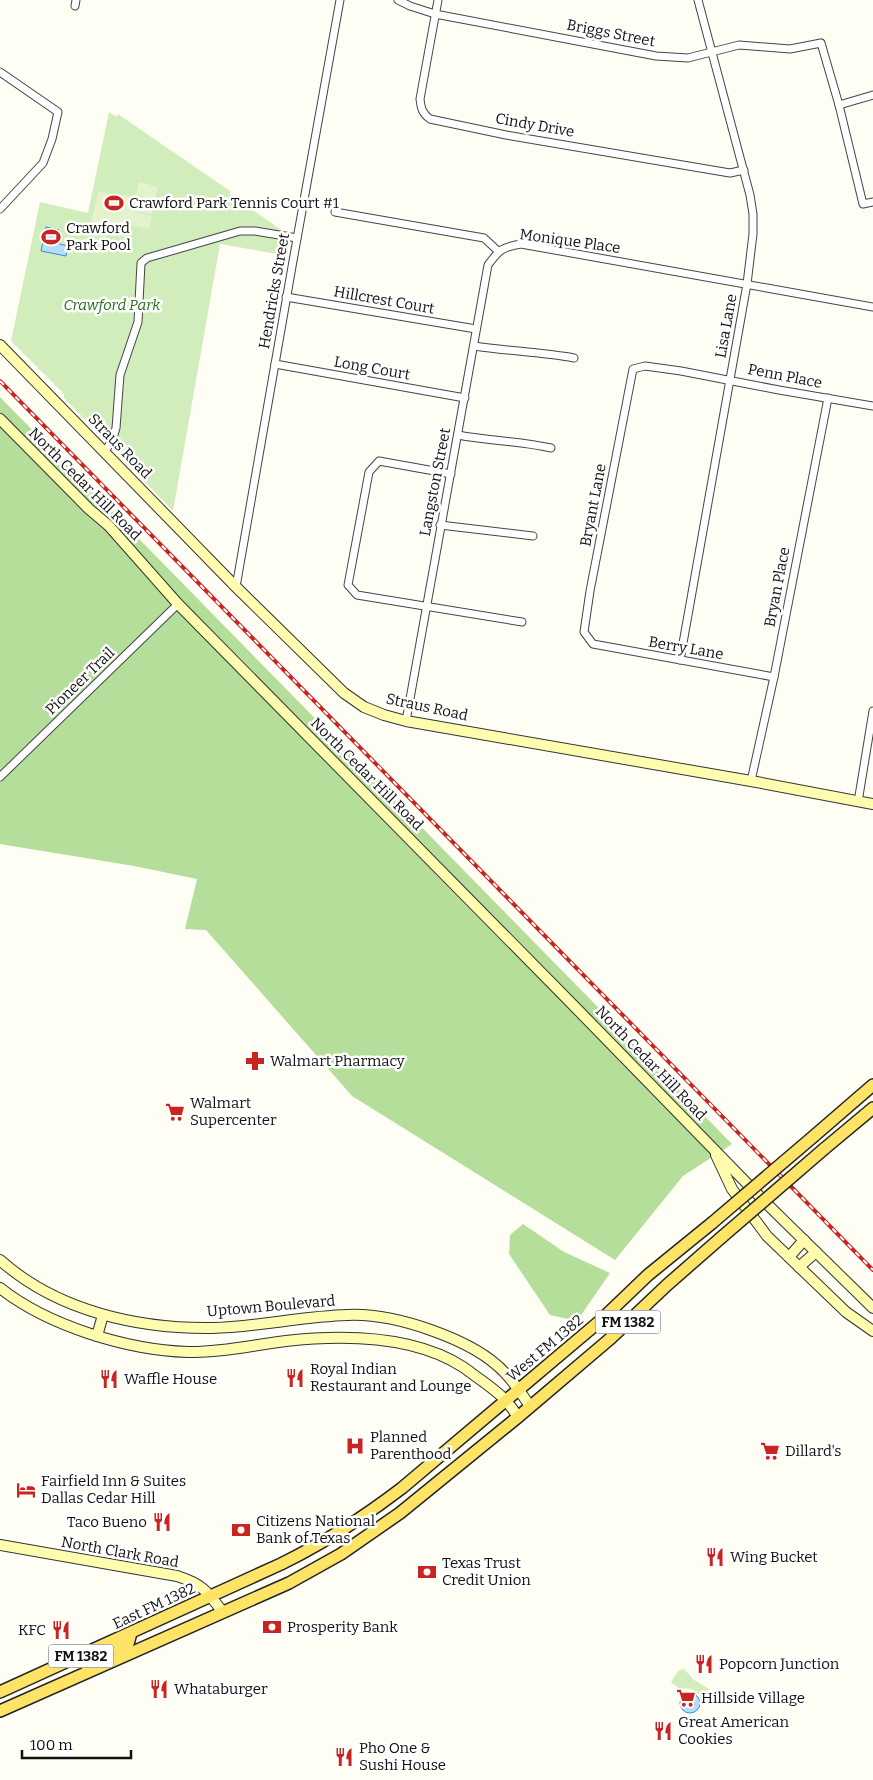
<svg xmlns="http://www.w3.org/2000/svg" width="873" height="1780" font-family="Bitter,serif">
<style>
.green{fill:#d1edbb}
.forest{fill:#b4de9a}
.pitch{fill:#e4f3ce}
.water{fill:#b7dcf9;stroke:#3a8cd4}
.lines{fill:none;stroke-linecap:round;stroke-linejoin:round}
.street-casing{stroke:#444;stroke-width:9}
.secondary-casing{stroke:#333;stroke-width:12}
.primary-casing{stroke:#222;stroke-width:14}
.street{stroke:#fff;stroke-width:7}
.secondary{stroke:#fffcb0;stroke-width:10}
.primary{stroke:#fee466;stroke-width:11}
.rail-casing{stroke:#ca2420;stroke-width:4}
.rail{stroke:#fff;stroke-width:2;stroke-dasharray:5.5;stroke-linecap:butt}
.primary-bridge-casing{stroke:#222;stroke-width:14;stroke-linecap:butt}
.primary-bridge{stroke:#fee466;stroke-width:11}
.labels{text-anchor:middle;stroke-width:5;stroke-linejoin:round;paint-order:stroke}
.shield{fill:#fff;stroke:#585858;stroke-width:1}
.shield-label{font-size:14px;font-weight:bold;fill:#111}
.street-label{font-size:15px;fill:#111;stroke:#fff}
.poi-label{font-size:15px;fill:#111;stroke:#fff;text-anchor:start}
.park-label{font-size:15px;font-style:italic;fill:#276e1c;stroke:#fff}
</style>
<rect width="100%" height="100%" fill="#fffef5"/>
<g class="green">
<path d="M109 112 117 117 118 114 230 191V194L287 234 283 255 220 244 173 511 64 398V394L11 341 40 202 88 213Z"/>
<path d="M684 1669 694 1680 709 1689 706 1695 701 1698C695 1688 690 1688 680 1689L671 1682 679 1670Z"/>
</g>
<g class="forest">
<path d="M0 397 732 1144 683 1176 615 1260 352 1096 206 930 185 929 197 879 134 866 0 844Z"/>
<path d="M523 1224 564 1252 610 1273 577 1321 550 1315 509 1254 510 1235Z"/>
</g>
<g class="pitch">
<path d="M139 182 158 187 155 200 136 195Z"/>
<path d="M98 191 155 201 152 214 133 211V212L152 216 149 229 131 225 129 233 91 225Z"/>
</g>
<g class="water">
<path d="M46 227 59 230 56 243 68 246 66 256 41 251Z"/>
<circle cx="690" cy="1703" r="10"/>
</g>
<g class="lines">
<g class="street-casing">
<g id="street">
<path d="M398 0 410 6 435 14 656 56 688 58 739 45 790 49 821 43 839 105 863 204 873 202"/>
<path d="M438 0 420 99C421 108 422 113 430 119L506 135 718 171 730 173 744 170"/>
<path d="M75 6 76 0"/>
<path d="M0 72 58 112 52 139 43 163 0 209"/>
<path d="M839 105 873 95"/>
<path d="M335 212 484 238 498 251"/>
<path d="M286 297 476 329"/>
<path d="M474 346C507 351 541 352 574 358"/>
<path d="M275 364 465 398"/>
<path d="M458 435C489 441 520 441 551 448"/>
<path d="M105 451 112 441 116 428 120 375 138 322 141 263 147 258 240 231H255L297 238"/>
<path d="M451 474 379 461 369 472 348 585 357 595 522 622"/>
<path d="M440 525 533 536"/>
<path d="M236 587 293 261 340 0"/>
<path d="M680 660 747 284 753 234V214L750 195 698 0"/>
<path d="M774 677 593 644 584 632 590 591 633 369 645 366 681 371 779 390 873 406"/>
<path d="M406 721C432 569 462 417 488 265 499 250 502 247 521 244L873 307"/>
<path d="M0 777 178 604"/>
<path d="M751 781 774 677 828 398"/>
<path d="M858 802 873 711"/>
</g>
</g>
<g class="secondary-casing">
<g id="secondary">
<path d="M0 345 236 587 344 693 364 707 384 715 406 721 751 781 873 804"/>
<path d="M0 419 89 509 109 526 178 604 576 1008 768 1205 873 1308"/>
<path d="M716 1155 732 1189 767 1236 846 1312 873 1331"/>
<path d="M789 1257 804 1240"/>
<path d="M0 1260C57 1311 138 1329 212 1328 258 1327 303 1316 348 1315 394 1313 474 1339 505 1373 515 1383 522 1395 530 1406"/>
<path d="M799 1267 816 1252"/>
<path d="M0 1288C48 1326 127 1350 188 1352 220 1353 253 1345 286 1341 341 1335 413 1335 463 1367 469 1371 475 1376 481 1380 498 1393 506 1398 518 1417"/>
<path d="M97 1336 103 1315"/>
<path d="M0 1545 177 1576C202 1584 207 1591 222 1611"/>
</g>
</g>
<g class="primary-casing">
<g id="primary">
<path d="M814 1136 873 1085"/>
<path d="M824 1149 873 1108"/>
<path d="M87 1672C88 1655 114 1649 128 1644L131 1633"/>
<path d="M0 1692 281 1564C324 1543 364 1517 402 1488L600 1321 648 1275 712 1223"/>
<path d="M0 1711 289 1583 341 1554 400 1513 518 1417 611 1338 667 1285 723 1236"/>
</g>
</g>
<use href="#street" class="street"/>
<use href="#secondary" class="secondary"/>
<use href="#primary" class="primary"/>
<g class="rail-casing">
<path id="rail" d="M0 381 873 1270"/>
</g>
<use href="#rail" class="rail"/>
<g class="primary-bridge-casing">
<g id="primary-bridge">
<path d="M712 1223 814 1136"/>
<path d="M723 1236 824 1149"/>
</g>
</g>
<use href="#primary-bridge" class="primary-bridge"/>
</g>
<defs>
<g id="stadium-bare" transform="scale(1.5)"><path d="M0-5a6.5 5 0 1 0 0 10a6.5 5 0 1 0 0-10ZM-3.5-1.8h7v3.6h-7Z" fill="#ca2420" stroke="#fff" stroke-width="2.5" paint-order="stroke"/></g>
<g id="pharmacy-bare" transform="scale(1.5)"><path d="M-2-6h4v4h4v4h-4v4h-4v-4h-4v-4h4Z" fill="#ca2420" stroke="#fff" stroke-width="2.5" paint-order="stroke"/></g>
<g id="supermarket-bare" transform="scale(1.5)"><path d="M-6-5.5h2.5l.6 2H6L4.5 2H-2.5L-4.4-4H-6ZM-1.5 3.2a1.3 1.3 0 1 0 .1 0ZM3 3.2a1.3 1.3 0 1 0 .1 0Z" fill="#ca2420" stroke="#fff" stroke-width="2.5" paint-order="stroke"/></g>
<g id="restaurant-bare" transform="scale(1.5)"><path d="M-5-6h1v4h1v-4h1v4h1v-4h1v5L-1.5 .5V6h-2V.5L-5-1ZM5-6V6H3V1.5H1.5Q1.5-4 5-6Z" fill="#ca2420" stroke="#fff" stroke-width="2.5" paint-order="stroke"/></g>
<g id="hospital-bare" transform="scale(1.5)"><path d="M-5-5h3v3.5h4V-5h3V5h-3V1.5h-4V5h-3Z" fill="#ca2420" stroke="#fff" stroke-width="2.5" paint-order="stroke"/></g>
<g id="hotel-bare" transform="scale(1.5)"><path d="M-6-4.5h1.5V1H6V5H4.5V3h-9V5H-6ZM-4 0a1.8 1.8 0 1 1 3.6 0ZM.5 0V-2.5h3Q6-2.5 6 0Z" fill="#ca2420" stroke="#fff" stroke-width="2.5" paint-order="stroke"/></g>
<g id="bank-bare" transform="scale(1.5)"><path d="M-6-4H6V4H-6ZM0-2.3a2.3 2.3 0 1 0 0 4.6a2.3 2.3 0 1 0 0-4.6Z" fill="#ca2420" stroke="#fff" stroke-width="2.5" paint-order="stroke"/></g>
</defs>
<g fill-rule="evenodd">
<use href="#stadium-bare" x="114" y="203"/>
<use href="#stadium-bare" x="51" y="237"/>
<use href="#pharmacy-bare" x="255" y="1061"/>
<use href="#supermarket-bare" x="175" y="1112"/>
<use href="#restaurant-bare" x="295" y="1378"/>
<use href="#restaurant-bare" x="109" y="1379"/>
<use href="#hospital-bare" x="355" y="1446"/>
<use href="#supermarket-bare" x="770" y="1451"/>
<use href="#hotel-bare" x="26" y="1490"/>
<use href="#restaurant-bare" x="162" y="1522"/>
<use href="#bank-bare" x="241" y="1530"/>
<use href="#restaurant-bare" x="715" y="1557"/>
<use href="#bank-bare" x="427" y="1572"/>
<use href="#bank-bare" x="272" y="1627"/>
<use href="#restaurant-bare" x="61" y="1630"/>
<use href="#restaurant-bare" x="704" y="1664"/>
<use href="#restaurant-bare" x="159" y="1689"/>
<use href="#supermarket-bare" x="686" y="1698"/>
<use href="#restaurant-bare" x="663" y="1731"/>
<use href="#restaurant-bare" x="344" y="1757"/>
</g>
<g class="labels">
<g class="shield">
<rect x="595.5" y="1310.5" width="65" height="23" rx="4"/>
<rect x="48.5" y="1644.5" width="65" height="23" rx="4"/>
</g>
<g class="shield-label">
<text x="628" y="1327">FM 1382</text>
<text x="81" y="1661">FM 1382</text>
</g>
<g class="street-label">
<text transform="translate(611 33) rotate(11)" y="5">Briggs Street</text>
<text transform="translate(535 125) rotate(10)" y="5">Cindy Drive</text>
<text transform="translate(570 241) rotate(8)" y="5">Monique Place</text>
<text transform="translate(274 291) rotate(-80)" y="5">Hendricks Street</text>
<text transform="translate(384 300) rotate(10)" y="5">Hillcrest Court</text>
<text transform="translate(726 326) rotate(-80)" y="5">Lisa Lane</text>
<text transform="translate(372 368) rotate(10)" y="5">Long Court</text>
<text transform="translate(785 376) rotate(11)" y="5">Penn Place</text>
<text transform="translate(120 446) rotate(46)" y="5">Straus Road</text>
<text transform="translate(435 482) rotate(-79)" y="5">Langston Street</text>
<text transform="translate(85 484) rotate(45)" y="5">North Cedar Hill Road</text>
<text transform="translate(593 505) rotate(-79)" y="5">Bryant Lane</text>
<text transform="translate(777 587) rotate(-79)" y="5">Bryan Place</text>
<text transform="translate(686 648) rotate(10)" y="5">Berry Lane</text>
<text transform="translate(80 681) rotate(-44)" y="5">Pioneer Trail</text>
<text transform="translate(427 707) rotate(12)" y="5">Straus Road</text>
<text transform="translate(367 774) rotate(45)" y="5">North Cedar Hill Road</text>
<text transform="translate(651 1063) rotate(46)" y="5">North Cedar Hill Road</text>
<text transform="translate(271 1306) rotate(-5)" y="5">Uptown Boulevard</text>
<text transform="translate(545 1348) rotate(-40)" y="5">West FM 1382</text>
<text transform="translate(120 1552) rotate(10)" y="5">North Clark Road</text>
<text transform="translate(154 1606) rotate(-25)" y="5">East FM 1382</text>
</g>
<g class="poi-label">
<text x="129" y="208">Crawford Park Tennis Court #1</text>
<text x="66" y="233">Crawford<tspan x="66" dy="17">Park Pool</tspan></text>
<text x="270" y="1066">Walmart Pharmacy</text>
<text x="190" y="1108">Walmart<tspan x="190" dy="17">Supercenter</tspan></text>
<text x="310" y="1374">Royal Indian<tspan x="310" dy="17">Restaurant and Lounge</tspan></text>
<text x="124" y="1384">Waffle House</text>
<text x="370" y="1442">Planned<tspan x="370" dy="17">Parenthood</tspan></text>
<text x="785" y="1456">Dillard's</text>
<text x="41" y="1486">Fairfield Inn &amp; Suites<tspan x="41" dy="17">Dallas Cedar Hill</tspan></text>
<text x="256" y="1526">Citizens National<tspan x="256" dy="17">Bank of Texas</tspan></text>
<text x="147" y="1527" text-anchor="end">Taco Bueno</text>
<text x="730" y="1562">Wing Bucket</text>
<text x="442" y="1568">Texas Trust<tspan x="442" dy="17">Credit Union</tspan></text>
<text x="287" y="1632">Prosperity Bank</text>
<text x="46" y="1635" text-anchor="end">KFC</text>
<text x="719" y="1669">Popcorn Junction</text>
<text x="174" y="1694">Whataburger</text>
<text x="701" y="1703">Hillside Village</text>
<text x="678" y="1727">Great American<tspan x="678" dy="17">Cookies</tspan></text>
<text x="359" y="1753">Pho One &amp;<tspan x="359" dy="17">Sushi House</tspan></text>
</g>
<g class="park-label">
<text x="112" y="310">Crawford Park</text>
</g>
</g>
<path d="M22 1750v8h109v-8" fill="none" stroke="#111111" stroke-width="2.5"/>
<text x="30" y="1750" font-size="15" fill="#111111" stroke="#ffffff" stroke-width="4" paint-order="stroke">100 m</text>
</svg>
